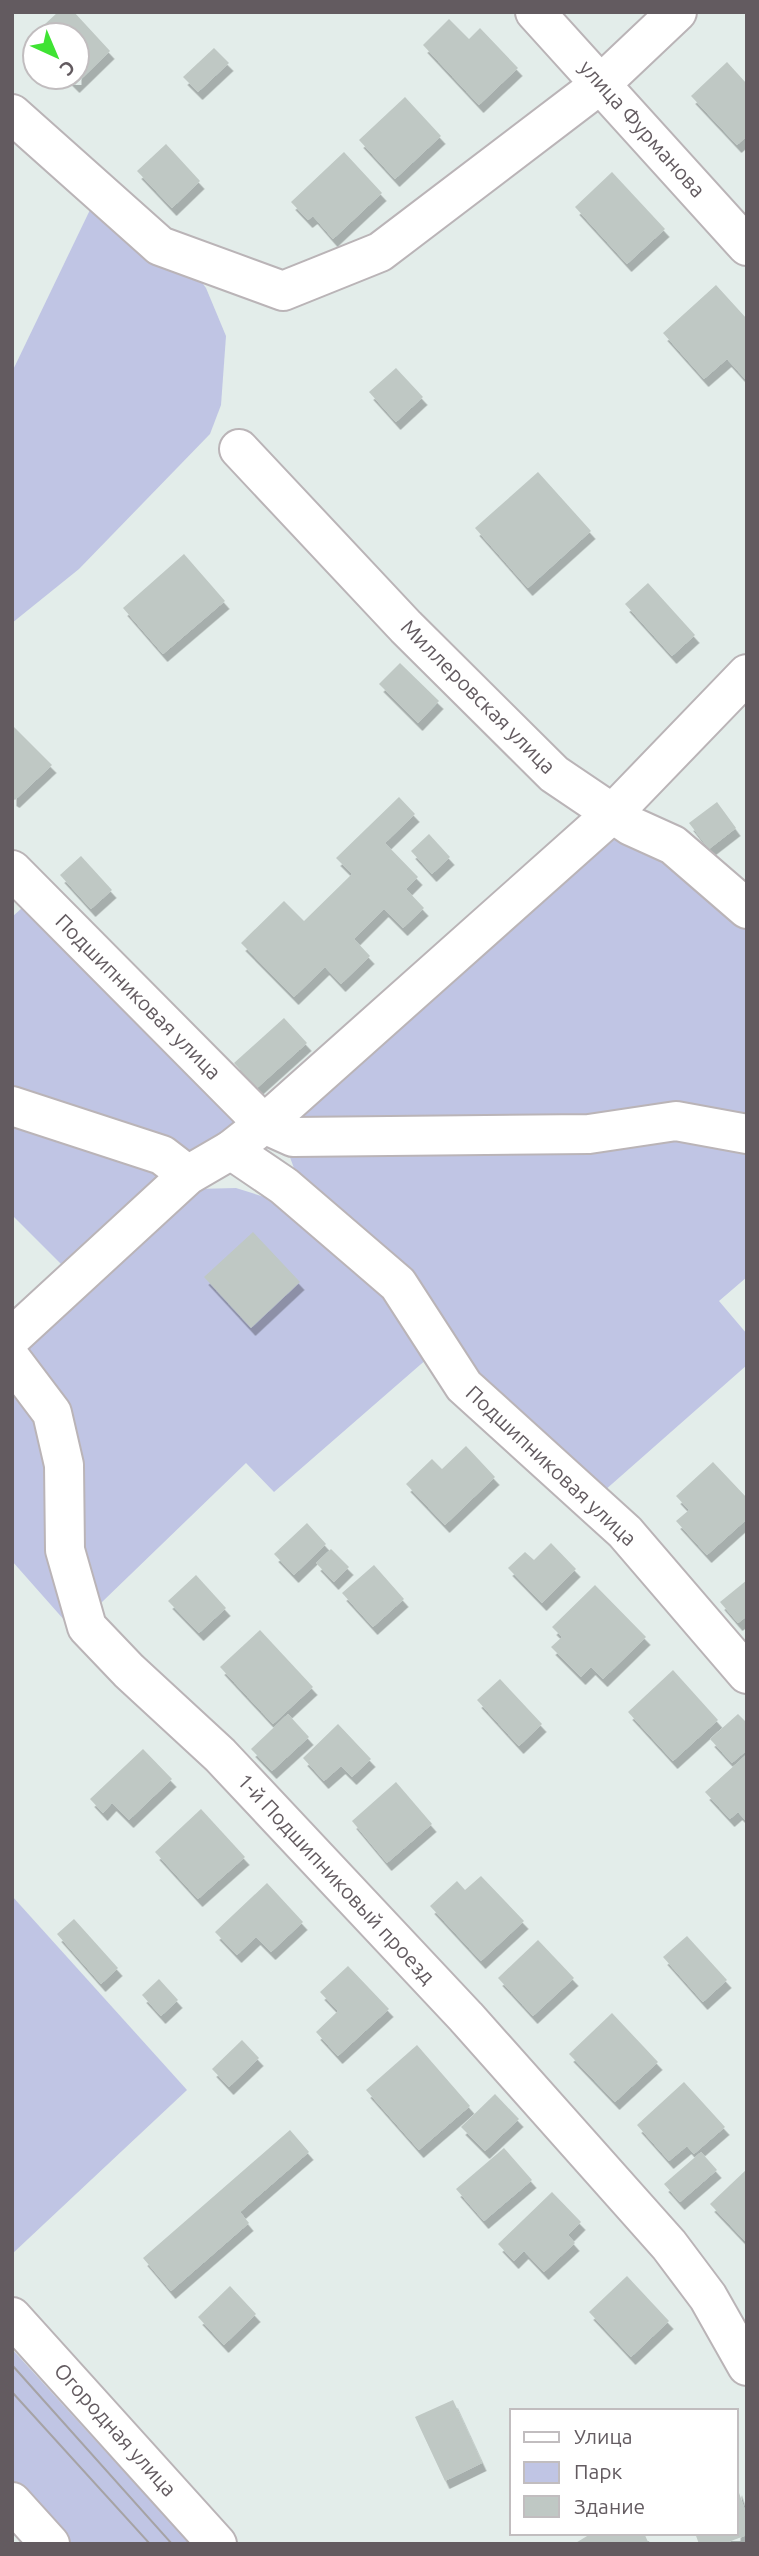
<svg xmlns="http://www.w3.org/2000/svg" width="759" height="2556" font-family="Ubuntu,sans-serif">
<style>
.green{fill:#c0c5e4}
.building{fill:#bfc8c4;filter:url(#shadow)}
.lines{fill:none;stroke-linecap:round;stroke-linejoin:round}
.minor-casing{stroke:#bab4b7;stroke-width:42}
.minor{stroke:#fff;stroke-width:38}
.tram{stroke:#a6a3a5;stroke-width:2}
.labels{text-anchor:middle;stroke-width:5;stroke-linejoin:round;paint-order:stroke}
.street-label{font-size:21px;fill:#635b60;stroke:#fff}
</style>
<defs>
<filter id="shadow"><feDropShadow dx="4.5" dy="8" stdDeviation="0" flood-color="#0004"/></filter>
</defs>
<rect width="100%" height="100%" fill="#e3edea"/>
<g class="green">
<path d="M101 187 164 231 206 288 226 336 221 405 210 434 79 569 12 623V372Z"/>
<path d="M624 837 666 853 747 922V1277L719 1301 747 1334V1365L604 1491 472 1378 298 1179 288 1152 304 1112 592 847Z"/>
<path d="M22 908 84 946 238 1124 61 1264 12 1215V917Z"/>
<path d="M236 1188 277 1201 383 1291 428 1358 274 1492 246 1463 73 1630 12 1561V1354L196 1189Z"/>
<path d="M12 1896 187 2090 12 2254Z"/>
<path d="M12 2349 190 2544H62L12 2487Z"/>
</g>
<g class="building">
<path d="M58 12H74L110 51 75 85 67 77H77V35H35V43L30 38Z"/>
<path d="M449 19 469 39 480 28 518 68 479 105 423 45Z"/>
<path d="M214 48 229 63 198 92 183 77Z"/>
<path d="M727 62 747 84V136L737 145 691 96Z"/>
<path d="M405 97 441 136 395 179 359 140Z"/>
<path d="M166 144 200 181 172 208 137 171Z"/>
<path d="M344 152 382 193 333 239 313 216 308 220 291 202Z"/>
<path d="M612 172 665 229 627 264 575 207Z"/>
<path d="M716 285 747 319V381L727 359 704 379 663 333Z"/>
<path d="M396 368 423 397 396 422 369 392Z"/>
<path d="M538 472 591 531 528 588 475 528Z"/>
<path d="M184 554 225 601 163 654 123 608Z"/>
<path d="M648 583 695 635 672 656 625 604Z"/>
<path d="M400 663 439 701 418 723 379 684Z"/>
<path d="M12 725 52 765 15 800 12 798Z"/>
<path d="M399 797 415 814 385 843 418 877 406 889 424 908 403 928 384 909 354 939 370 956 341 984 325 967 294 997 241 943 284 901 304 921 352 874 336 858Z"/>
<path d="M717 802 736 828 709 849 689 823Z"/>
<path d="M429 834 450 857 432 874 411 851Z"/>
<path d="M81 856 112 890 91 909 60 875Z"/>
<path d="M284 1018 307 1043 257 1088 234 1063Z"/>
<path d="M253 1232 300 1282 251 1328 204 1277Z"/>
<path d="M466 1446 495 1477 445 1525 406 1484 432 1459 442 1469Z"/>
<path d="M713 1462 747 1498V1519L707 1555 676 1521 689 1510 676 1496Z"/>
<path d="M307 1523 326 1544 294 1575 274 1554Z"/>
<path d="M551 1543 576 1569 542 1603 508 1568 525 1552 534 1560Z"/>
<path d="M331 1549 349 1567 334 1582 316 1563Z"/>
<path d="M374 1565 404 1599 373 1627 342 1593Z"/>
<path d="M196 1575 226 1608 199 1633 168 1601Z"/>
<path d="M747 1580V1616L738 1623 720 1602Z"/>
<path d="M595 1585 646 1637 603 1679 591 1667 581 1677 551 1647 562 1637 552 1627Z"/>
<path d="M260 1630 313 1687 273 1724 220 1667Z"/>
<path d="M673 1670 718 1720 673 1761 628 1712Z"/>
<path d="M500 1679 542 1724 519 1746 477 1700Z"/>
<path d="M288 1714 309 1737 272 1771 251 1749Z"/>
<path d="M738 1714 747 1723V1750L732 1763 710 1739Z"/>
<path d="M338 1724 371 1759 352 1777 341 1766 324 1781 303 1758Z"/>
<path d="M143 1749 172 1779 129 1820 112 1803 103 1813 90 1799Z"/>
<path d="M747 1754V1822L738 1812 730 1819 705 1792Z"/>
<path d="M396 1782 432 1824 387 1863 352 1821Z"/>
<path d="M201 1809 245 1857 198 1899 155 1852Z"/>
<path d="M481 1876 524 1921 481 1961 430 1906 457 1881 465 1890Z"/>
<path d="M267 1883 303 1922 271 1952 256 1937 237 1955 215 1932Z"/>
<path d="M74 1919 118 1968 101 1984 57 1934Z"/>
<path d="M687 1936 727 1980 703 2002 663 1957Z"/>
<path d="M538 1940 574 1978 533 2016 498 1978Z"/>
<path d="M348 1966 389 2009 338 2056 316 2032 338 2011 320 1992Z"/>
<path d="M159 1979 178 2000 161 2016 142 1995Z"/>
<path d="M612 2013 658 2062 615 2102 569 2054Z"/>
<path d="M242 2040 259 2058 229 2087 212 2069Z"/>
<path d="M417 2045 470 2106 419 2150 366 2090Z"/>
<path d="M684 2082 725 2127 694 2154 687 2146 669 2161 637 2125Z"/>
<path d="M495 2094 519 2119 485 2151 461 2127Z"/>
<path d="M290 2130 309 2152 240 2212 249 2223 171 2291 143 2258Z"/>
<path d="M504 2148 532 2180 484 2221 456 2189Z"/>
<path d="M701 2152 717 2170 680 2202 664 2184Z"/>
<path d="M747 2169V2243L710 2204Z"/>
<path d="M552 2192 581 2222 568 2235 575 2243 544 2272 524 2251 514 2261 498 2244Z"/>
<path d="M627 2276 669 2321 631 2357 589 2312Z"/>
<path d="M230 2286 256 2314 224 2345 198 2317Z"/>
<path d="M453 2400 482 2463 445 2481 415 2417Z"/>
<path d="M737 2487 747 2516V2535L723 2544H699L695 2533H736Z"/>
<path d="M592 2533H644L649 2544H574Z"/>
</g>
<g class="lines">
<g class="minor-casing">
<g id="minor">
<path d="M535 12 747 246"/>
<path d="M12 114 160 246 283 291 380 252 602 83 677 12"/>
<path d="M239 449 406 627 554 774 631 826 673 845 747 909"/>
<path d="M12 870 264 1124 293 1137 589 1134 676 1121 747 1134"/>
<path d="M12 1106 162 1155 188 1175"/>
<path d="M231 1150 284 1186 398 1284 464 1386 625 1532 747 1674"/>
<path d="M12 1337 188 1175 231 1150 264 1124 613 813 747 674"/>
<path d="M12 1360 52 1413 64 1465 65 1550 87 1627 129 1671 220 1755 466 2017 669 2245 708 2297 747 2366"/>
<path d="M12 2317 217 2544"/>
<path d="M12 2502 50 2544"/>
</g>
</g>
<use href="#minor" class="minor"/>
<g class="tram">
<path d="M12 2365 172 2544"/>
<path d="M12 2392 150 2544"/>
</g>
</g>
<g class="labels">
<g class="street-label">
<text transform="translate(642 129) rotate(48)" y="7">улица Фурманова</text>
<text transform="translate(478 697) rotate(45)" y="7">Миллеровская улица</text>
<text transform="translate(138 997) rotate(45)" y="7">Подшипниковая улица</text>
<text transform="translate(551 1466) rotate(43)" y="7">Подшипниковая улица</text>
<text transform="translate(336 1879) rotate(47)" y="7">1-й Подшипниковый проезд</text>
<text transform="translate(115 2430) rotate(48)" y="7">Огородная улица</text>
</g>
</g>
<rect width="759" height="2556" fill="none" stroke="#635b60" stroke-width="28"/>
<rect x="510" y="2409" width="228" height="126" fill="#ffffff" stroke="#c1bdbf" stroke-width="2"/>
<rect x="524" y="2432" width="35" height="10" fill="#ffffff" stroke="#c1bdbf" stroke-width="2"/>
<text x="574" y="2444" font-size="21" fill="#635b60">Улица</text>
<rect x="524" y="2462" width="35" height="21" fill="#c0c5e4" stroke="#c1bdbf" stroke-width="2"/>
<text x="574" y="2479" font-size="21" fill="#635b60">Парк</text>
<rect x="524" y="2496" width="35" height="21" fill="#bfc8c4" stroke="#c1bdbf" stroke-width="2"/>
<text x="574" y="2514" font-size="21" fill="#635b60">Здание</text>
<g transform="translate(56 56) rotate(136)"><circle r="33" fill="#ffffff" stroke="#c1bdbf" stroke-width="2"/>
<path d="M0-5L12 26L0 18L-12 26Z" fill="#3fe333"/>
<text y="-10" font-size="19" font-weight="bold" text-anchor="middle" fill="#635b60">С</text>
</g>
</svg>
